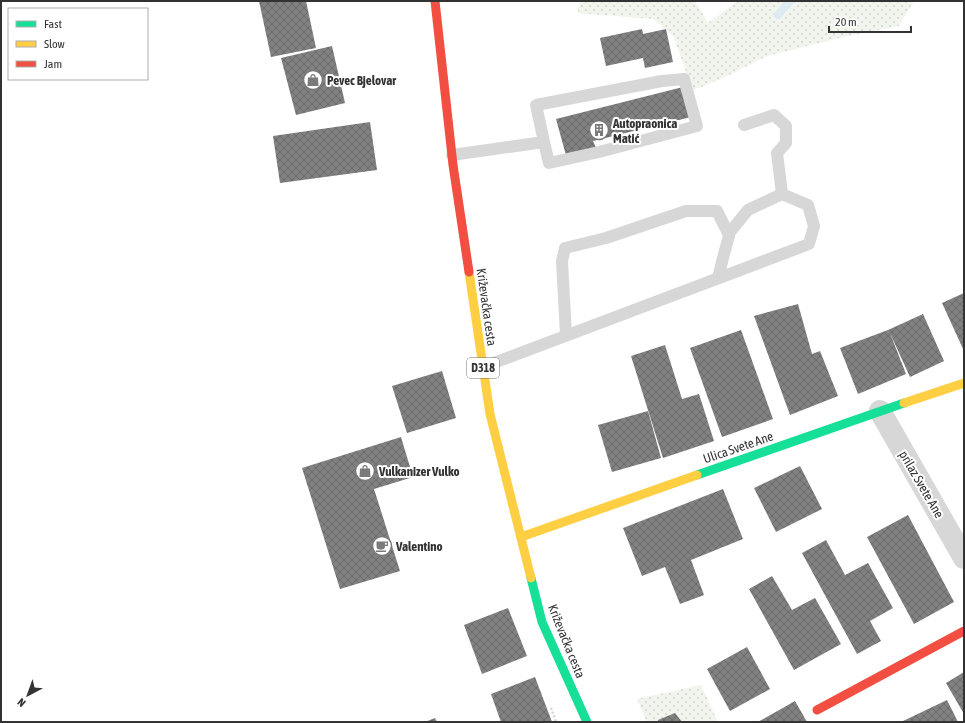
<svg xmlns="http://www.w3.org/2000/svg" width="965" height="723" font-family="'Asap Condensed',sans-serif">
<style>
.green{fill:url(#green-dots)}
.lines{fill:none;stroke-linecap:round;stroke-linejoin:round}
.stream{stroke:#ddebf3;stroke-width:8}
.building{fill:url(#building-cross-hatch)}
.path{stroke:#d6d6d6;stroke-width:2.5;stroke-dasharray:2 2;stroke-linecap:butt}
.lane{stroke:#d7d7d7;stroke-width:12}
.street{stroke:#d7d7d7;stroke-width:22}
.fast{stroke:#16e098;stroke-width:9}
.slow{stroke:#ffcf43;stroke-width:9}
.jam{stroke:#f24e42;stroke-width:9}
.labels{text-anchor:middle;stroke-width:4;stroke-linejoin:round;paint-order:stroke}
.shield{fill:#fff;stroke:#707070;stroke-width:1}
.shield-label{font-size:12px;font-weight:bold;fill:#333}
.poi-label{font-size:13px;font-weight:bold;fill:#333;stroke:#fff;text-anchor:start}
.street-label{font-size:13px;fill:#333;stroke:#fff}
</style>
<defs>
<pattern id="green-dots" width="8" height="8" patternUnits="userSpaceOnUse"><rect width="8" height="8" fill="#f1f5ed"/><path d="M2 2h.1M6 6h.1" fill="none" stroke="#cfd2cc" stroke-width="1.8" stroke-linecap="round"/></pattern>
<pattern id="building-cross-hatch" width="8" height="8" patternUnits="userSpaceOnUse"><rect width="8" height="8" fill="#818181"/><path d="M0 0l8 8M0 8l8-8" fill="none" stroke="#6a6a6a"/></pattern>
</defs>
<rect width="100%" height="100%" fill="#fff"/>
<g class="green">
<path d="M581 1H695L708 23 738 1H914L899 26 843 37 767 56 721 79 693 90 673 36 653 19 577 13Z"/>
<path d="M701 685 718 722H647L637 699Z"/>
</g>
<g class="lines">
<path class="stream" d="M778 15 790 1"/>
</g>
<g class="building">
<path d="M259 1H306L316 48 271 57Z"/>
<path d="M642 29 643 34 666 29 673 62 645 68 643 58 606 66 600 38Z"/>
<path d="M332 46 345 103 296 115 281 58Z"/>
<path d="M683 87 691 117 593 141 597 150 567 159 556 119Z"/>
<path d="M370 122 377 170 280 183 273 136Z"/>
<path d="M964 293V351L942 303Z"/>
<path d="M798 304 812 354 820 351 838 396 790 415 754 316Z"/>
<path d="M923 314 944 361 910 377 890 333 906 374 858 394 840 348 888 330Z"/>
<path d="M741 330 773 419 722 437 690 348Z"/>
<path d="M665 345 682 399 699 394 714 441 663 458 631 356Z"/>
<path d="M442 371 456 418 407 433 392 386Z"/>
<path d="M648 411 661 458 612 472 598 425Z"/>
<path d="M401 437 413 477 374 489 400 571 340 589 302 468Z"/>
<path d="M800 466 822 509 776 532 754 488Z"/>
<path d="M723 489 743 539 691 560 704 595 680 604 665 567 642 576 623 528Z"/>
<path d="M908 515 954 602 914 624 867 537Z"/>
<path d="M826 540 845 575 868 563 893 608 870 621 881 641 857 654 802 553Z"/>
<path d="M772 576 792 610 815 598 841 644 794 670 749 589Z"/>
<path d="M508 608 527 656 482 674 464 625Z"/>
<path d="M747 647 770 689 730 711 707 669Z"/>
<path d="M964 672V714L946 683Z"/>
<path d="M535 677 552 722H501L491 694Z"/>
<path d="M947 700 958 722H901Z"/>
<path d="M795 701 807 722H758Z"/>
<path d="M675 713 682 722H658V720Z"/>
<path d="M435 718 437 722H425Z"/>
</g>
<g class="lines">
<path class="path" d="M551 708 556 722"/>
<g class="lane">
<path d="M744 125 774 115 786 126V143L777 153 782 194"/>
<path d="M452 155 544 142 536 105 662 81 684 79 697 126 599 152 549 163 544 142"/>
<path d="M566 335 562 261 565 248 606 238 686 211H717L729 235"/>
<path d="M483 367 809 244 814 226 808 205 782 194 748 210 730 232 724 254 718 278"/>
</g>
<path class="street" d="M880 411 964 558"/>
<g class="fast">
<path d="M697 475 904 403"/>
<path d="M531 578 542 622 587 722"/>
</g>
<g class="slow">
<path d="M469 272 490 414 531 578"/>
<path d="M904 403 964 383"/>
<path d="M521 537 697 475"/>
</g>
<g class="jam">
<path d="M435 1 453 165 469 272"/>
<path d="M817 710 964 631"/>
</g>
</g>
<defs>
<g id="shop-ring" transform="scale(1)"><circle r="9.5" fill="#fff" stroke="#7a7a7a" stroke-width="1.5"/><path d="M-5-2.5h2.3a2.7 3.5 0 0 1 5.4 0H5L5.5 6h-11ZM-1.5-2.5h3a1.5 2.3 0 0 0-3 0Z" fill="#7a7a7a"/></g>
<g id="building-ring" transform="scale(1)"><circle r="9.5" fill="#fff" stroke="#7a7a7a" stroke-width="1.5"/><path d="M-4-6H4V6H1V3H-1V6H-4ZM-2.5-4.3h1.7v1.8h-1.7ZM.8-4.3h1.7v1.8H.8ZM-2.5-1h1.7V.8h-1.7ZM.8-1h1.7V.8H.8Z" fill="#7a7a7a"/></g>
<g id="cafe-ring" transform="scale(1)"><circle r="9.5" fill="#fff" stroke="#7a7a7a" stroke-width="1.5"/><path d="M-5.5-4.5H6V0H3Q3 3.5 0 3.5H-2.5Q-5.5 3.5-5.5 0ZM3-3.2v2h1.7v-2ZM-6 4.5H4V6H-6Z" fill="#7a7a7a"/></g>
</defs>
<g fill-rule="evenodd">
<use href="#shop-ring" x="313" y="80"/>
<use href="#building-ring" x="599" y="130"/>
<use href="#shop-ring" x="365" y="471"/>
<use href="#cafe-ring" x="382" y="546"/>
</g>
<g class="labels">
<rect class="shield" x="467" y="358" width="32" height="20" rx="3"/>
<g class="shield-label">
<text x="483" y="372">D318</text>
</g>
<g class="poi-label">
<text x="327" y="85">Pevec Bjelovar</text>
<text x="613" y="128">Autopraonica<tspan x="613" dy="15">Matić</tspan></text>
<text x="379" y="476">Vulkanizer Vulko</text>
<text x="396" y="551">Valentino</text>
</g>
<g class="street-label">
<text transform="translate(487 307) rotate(82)" y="5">Križevačka cesta</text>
<text transform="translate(738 447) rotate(-19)" y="5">Ulica Svete Ane</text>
<text transform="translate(922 484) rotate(60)" y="5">prilaz Svete Ane</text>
<text transform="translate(567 641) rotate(68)" y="5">Križevačka cesta</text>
</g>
</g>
<rect width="965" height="723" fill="none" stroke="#333333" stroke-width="4"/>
<rect x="8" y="8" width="140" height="72" fill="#ffffff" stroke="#adadad"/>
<rect x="16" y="21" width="20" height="6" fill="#16e098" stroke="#adadad"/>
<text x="44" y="28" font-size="12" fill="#333333">Fast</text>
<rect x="16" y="41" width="20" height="6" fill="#ffcf43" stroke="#adadad"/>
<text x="44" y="48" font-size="12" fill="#333333">Slow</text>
<rect x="16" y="61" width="20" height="6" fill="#f24e42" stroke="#adadad"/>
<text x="44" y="68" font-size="12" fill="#333333">Jam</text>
<g transform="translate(28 695) rotate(221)" stroke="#ffffff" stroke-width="3" paint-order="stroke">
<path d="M0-3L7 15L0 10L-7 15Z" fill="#333333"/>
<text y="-6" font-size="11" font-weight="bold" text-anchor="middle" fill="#333333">N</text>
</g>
<path d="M829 26v6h82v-6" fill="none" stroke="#333333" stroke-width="2"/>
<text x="835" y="26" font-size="12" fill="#333333" stroke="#ffffff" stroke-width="3" paint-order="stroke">20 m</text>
</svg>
